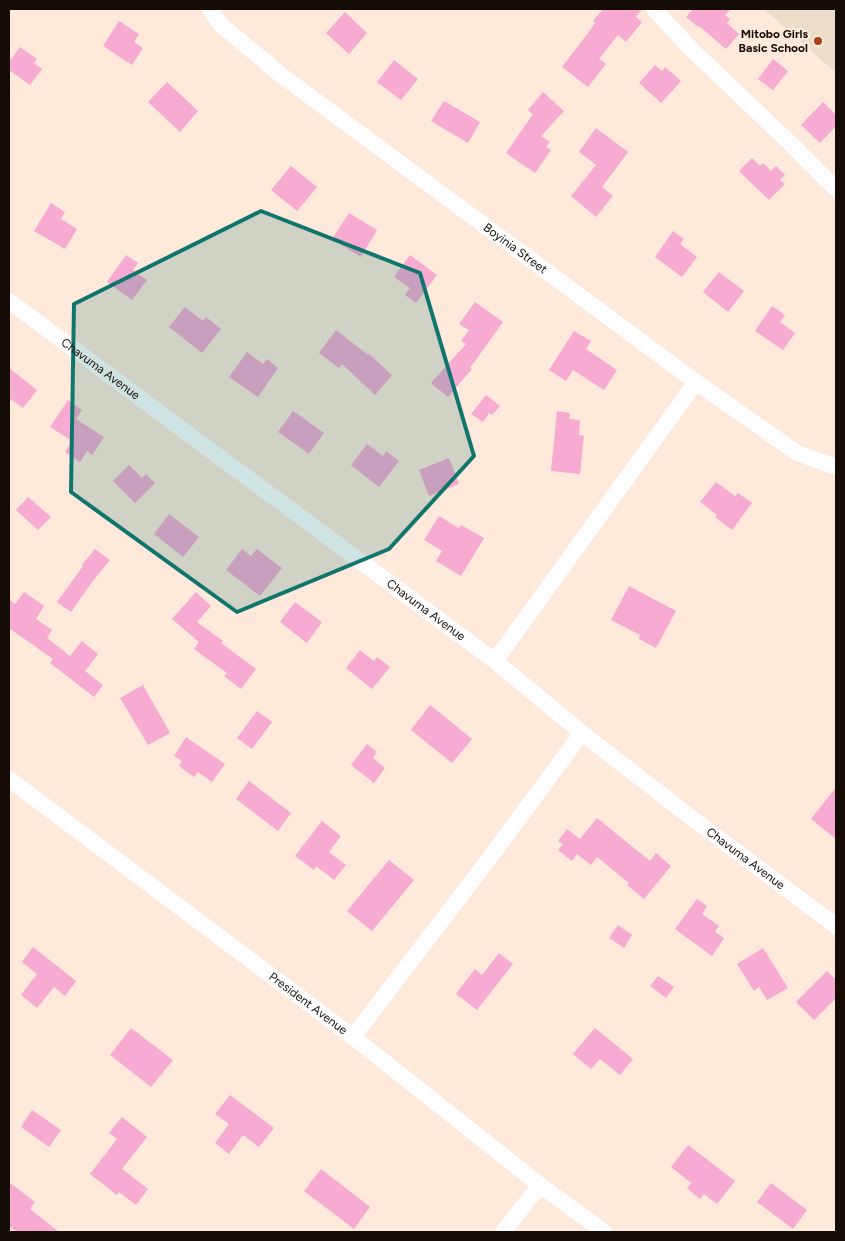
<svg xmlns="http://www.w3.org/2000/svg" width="845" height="1241" font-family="Figtree,sans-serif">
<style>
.education{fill:#ecddca}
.building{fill:#f7aad2}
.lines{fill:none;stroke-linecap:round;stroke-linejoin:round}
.minor{stroke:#fff;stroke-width:16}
.marked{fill:#0f766e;fill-opacity:0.2;stroke:#0f766e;stroke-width:4;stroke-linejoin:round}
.poi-dot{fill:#a84219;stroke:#ffe9da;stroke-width:2}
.labels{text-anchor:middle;stroke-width:4.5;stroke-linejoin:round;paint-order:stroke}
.poi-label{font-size:12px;font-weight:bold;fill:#150c06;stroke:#ffe9da;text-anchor:end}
.street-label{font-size:12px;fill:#150c06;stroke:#ffe9da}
</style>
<rect width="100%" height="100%" fill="#ffe9da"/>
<path class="education" d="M764 9H836V73Z"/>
<g class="building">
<path d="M603 9H642L636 17 642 22 626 42 618 35 599 59 606 64 588 87 562 67 591 29 595 23 593 21Z"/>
<path d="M693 9H731L725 15 730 19 727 23 739 34 726 49 699 26 698 27 686 17Z"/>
<path d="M345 12 367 33 349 54 326 33Z"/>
<path d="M119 21 139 34 134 42 143 48 132 65 103 46Z"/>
<path d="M20 47 37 59 34 63 42 69 30 85 9 70V62Z"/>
<path d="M773 59 788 71 773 90 758 79Z"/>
<path d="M394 60 418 79 401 100 377 82Z"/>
<path d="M655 65 662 71 665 67 681 81 661 103 639 83Z"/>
<path d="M167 82 198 111 180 132 148 102Z"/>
<path d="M543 92 564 111 541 136 550 142 546 147 551 150 535 173 506 153 533 114 528 110Z"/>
<path d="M444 101 480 122 468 143 431 121Z"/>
<path d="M823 102 836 115V126L820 143 801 125Z"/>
<path d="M596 128 628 152 602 187 613 196 596 217 571 196 596 165 579 152Z"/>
<path d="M752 158 760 166 763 163 771 171 776 166 785 175 780 180 785 184 769 200 739 171Z"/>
<path d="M291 166 317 187 297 211 271 190Z"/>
<path d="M51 203 65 212 61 219 77 229 65 249 34 231Z"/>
<path d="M349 213 377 230 361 257 332 239Z"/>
<path d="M673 231 684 239 680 244 697 257 682 277 655 257Z"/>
<path d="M126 255 138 263 133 270 147 280 132 300 107 282Z"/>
<path d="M410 255 437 275 416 303 405 295 410 288 394 277Z"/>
<path d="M719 272 744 291 728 312 703 292Z"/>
<path d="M475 302 503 322 470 368 472 369 448 397 431 383 466 344 461 341 469 330 459 324Z"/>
<path d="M772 306 785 315 780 322 795 333 783 350 755 331Z"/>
<path d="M185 307 203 321 206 317 221 329 202 353 169 327Z"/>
<path d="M336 330 368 355 369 354 392 375 375 395 342 364 339 368 319 353Z"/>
<path d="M574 331 591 341 586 349 617 370 604 390 573 370 566 381 549 370Z"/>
<path d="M247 352 263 364 267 359 278 368 258 397 229 377Z"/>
<path d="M9 368 37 390 23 408 9 398Z"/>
<path d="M486 395 500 406 492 415 489 413 483 422 471 414Z"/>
<path d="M68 400 82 410 76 419 104 437 92 455 87 451 80 462 65 452 72 441 50 427Z"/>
<path d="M293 411 324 433 309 454 278 432Z"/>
<path d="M557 411 570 413 569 419 580 420 579 435 584 436 580 474 551 471Z"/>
<path d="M367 444 383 456 386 451 399 461 379 487 351 465Z"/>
<path d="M449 458 459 484 429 496 419 470Z"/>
<path d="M129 465 142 478 146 474 155 483 135 503 113 481Z"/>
<path d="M716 482 735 496 738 493 752 503 732 530 715 517 717 515 700 502Z"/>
<path d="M28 497 51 517 38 530 16 510Z"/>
<path d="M169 514 199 537 183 557 154 534Z"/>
<path d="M439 516 459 528 461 525 484 538 461 576 436 561 442 551 424 540Z"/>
<path d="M95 549 110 560 92 582 71 612 57 602 83 566 82 565Z"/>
<path d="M242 549 251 556 257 549 282 568 260 596 226 570Z"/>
<path d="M629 586 676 611 656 648 639 639 640 635 611 620Z"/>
<path d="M24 592 44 606 36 619 52 630 47 638 70 656 82 641 98 654 85 671 103 685 94 697 50 663 53 659 9 628V599L15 604Z"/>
<path d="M196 592 211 606 197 622 223 641 221 643 256 669 241 689 224 676 227 673 194 649 199 642 172 619Z"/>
<path d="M295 602 322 622 307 643 280 622Z"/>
<path d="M360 650 374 661 377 657 390 667 372 689 346 668Z"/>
<path d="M143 685 170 733 148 745 120 698Z"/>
<path d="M430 705 472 739 452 763 411 730Z"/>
<path d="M257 711 272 722 252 749 237 738Z"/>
<path d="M186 737 225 764 212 782 198 772 194 777 179 766 182 761 174 756Z"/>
<path d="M367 744 377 752 373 758 385 768 374 783 351 765Z"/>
<path d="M249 781 291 813 278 831 236 799Z"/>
<path d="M836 787V839L811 819Z"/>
<path d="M597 818 650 861 656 853 671 866 644 899 627 885 629 883 597 857 591 865 577 854 572 861 558 850 563 844 558 841 567 829 580 839Z"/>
<path d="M322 821 341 836 329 852 346 865 334 880 316 866 314 870 295 856Z"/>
<path d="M389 860 414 880 372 931 347 911Z"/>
<path d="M697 899 707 906 702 914 719 926 715 932 724 938 712 956 675 929Z"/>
<path d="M618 925 632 935 624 948 609 938Z"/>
<path d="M33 947 76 981 65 996 54 987 37 1008 21 995 37 974 22 962Z"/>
<path d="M763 948 788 988 767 1000 759 987 754 991 737 964Z"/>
<path d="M499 953 513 964 477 1010 456 994 475 969 482 975Z"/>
<path d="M827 971 836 980V998L814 1020 796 1002Z"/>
<path d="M658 976 674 987 666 998 650 986Z"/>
<path d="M131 1028 173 1060 151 1087 110 1055Z"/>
<path d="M595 1028 633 1059 620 1075 600 1059 591 1069 573 1054Z"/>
<path d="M230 1095 274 1128 259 1147 243 1135 229 1154 215 1143 229 1124 215 1114Z"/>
<path d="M32 1110 61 1130 49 1147 21 1127Z"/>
<path d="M122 1117 147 1137 122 1169 148 1189 136 1205 119 1192 117 1195 90 1174 117 1139 109 1133Z"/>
<path d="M688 1145 735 1181 717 1204 704 1194 700 1199 687 1188 691 1183 671 1167Z"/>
<path d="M321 1169 370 1207 354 1229 304 1191Z"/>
<path d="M9 1182 35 1202 30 1209 59 1232H17L9 1226Z"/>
<path d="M771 1183 807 1210 793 1229 757 1202Z"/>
</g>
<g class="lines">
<g class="minor">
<path id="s1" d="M210 9 220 24 281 75 696 382 797 453 836 467"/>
<path d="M654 9 690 48 790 143 836 189"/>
<path id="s2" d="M9 301 495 661 582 733 693 819 836 926"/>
<path d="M495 661 696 382"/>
<path id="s3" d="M9 779 353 1037 540 1185 604 1232"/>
<path d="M353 1037 485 864 582 733"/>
<path d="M503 1232 540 1185"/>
</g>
</g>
<path class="marked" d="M261 211 420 273 474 456 389 549 237 612 71 492 74 304Z"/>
<circle class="poi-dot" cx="818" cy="41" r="5"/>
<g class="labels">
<g class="poi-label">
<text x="808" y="38">Mitobo Girls<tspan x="808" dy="14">Basic School</tspan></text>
</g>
<g class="street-label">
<text dy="4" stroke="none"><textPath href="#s1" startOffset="389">Boyinia Street</textPath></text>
<text dy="4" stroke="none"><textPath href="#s2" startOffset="114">Chavuma Avenue</textPath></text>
<text dy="4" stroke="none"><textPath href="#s2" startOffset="519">Chavuma Avenue</textPath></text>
<text dy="4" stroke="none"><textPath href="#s2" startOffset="924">Chavuma Avenue</textPath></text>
<text dy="4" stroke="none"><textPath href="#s3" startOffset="374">President Avenue</textPath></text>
</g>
</g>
<rect width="845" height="1241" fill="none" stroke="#150c06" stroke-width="20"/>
</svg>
